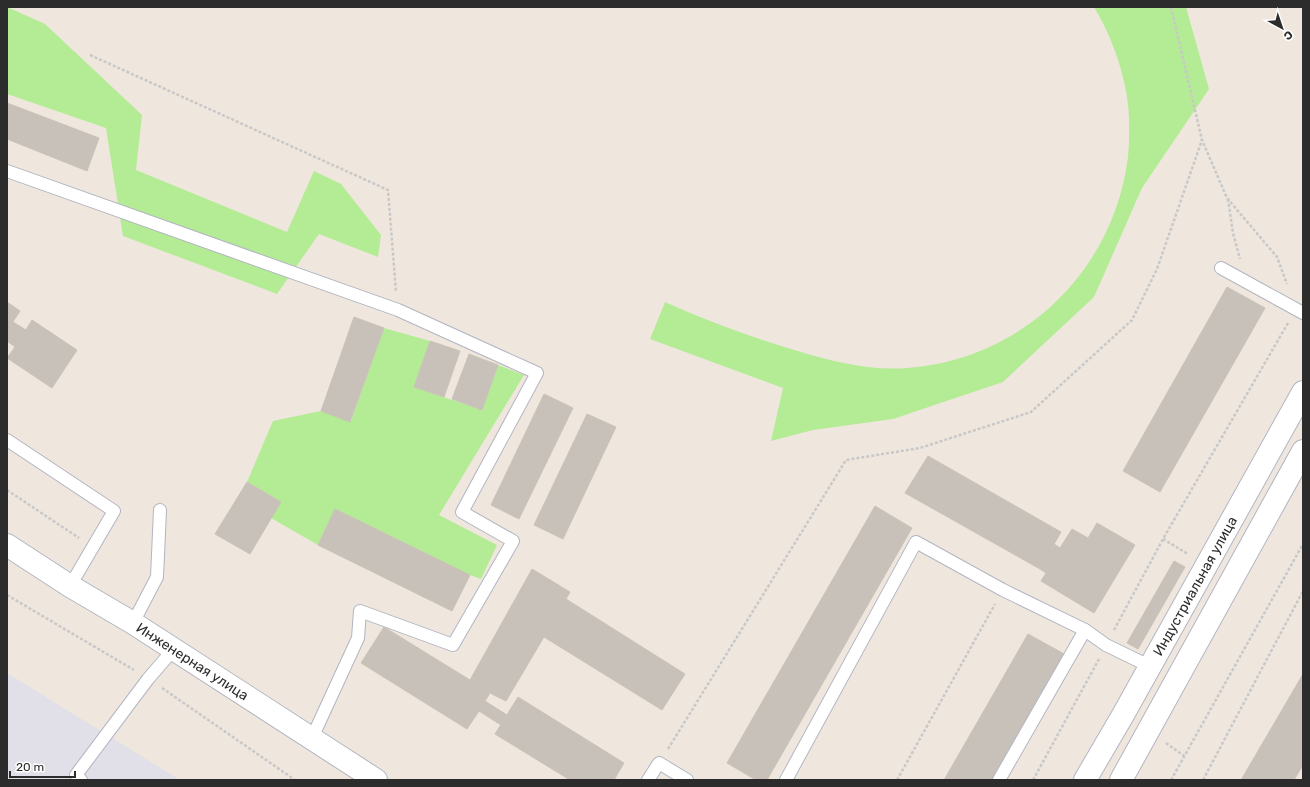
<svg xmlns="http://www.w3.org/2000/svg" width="1310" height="787" font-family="Rubik,sans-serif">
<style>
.industrial{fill:#e1dfe7}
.green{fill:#b4eb95}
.building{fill:#c7c1b9;stroke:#cbc3b7}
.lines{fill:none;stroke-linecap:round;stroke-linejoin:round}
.service-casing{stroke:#b2b5c1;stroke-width:14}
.tertiary-casing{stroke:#b2b5c1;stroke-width:24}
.secondary-casing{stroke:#b2b5c1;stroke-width:24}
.path{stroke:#c8c8c8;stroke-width:2.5;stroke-dasharray:3 2;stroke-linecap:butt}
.service{stroke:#fff;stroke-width:12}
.tertiary{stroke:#fff;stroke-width:22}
.secondary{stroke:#fff;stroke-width:22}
.labels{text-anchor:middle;stroke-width:3.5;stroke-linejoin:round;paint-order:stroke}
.street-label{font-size:14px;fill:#2c2c2c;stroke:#fff}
</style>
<rect width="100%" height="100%" fill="#efe7de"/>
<path class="industrial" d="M7 673 180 780H7Z"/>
<g class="green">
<path d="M7 7 45 24 142 115 136 170 287 232 314 171 341 184 381 235 378 257 319 234 277 294 123 236 106 128 7 94Z"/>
<path d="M1094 7H1186L1209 89 1142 188 1094 297 1003 382 893 419 813 430 771 441 783 388 650 339 665 302C709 322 754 338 801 352 835 362 871 371 907 368 1022 360 1114 271 1128 157 1130 134 1130 109 1125 86 1119 58 1109 32 1094 7Z"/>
<path d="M384 328 430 341 414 387 482 410 498 365 524 375 439 515 497 545 481 579 470 575 335 509 318 545 271 518 281 502 247 482 273 421 321 411 351 421Z"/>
</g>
<g class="building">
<path d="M7 103 99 138 87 171 7 139Z"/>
<path d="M1227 287 1265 308 1160 492 1123 471Z"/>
<path d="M7 302 20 311 7 331Z"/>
<path d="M354 317 384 328 350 422 321 411Z"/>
<path d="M32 320 77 350 52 388 7 358 15 347 7 341V331L13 322 26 330Z"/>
<path d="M430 341 460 351 444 397 414 387Z"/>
<path d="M469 354 498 365 482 410 452 399Z"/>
<path d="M544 394 573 408 519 519 491 505Z"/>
<path d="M587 414 616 427 563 539 534 525Z"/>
<path d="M928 456 1061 532 1040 569 905 493Z"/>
<path d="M247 482 281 502 250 554 215 534Z"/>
<path d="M875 506 912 528 767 780H756L727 763Z"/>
<path d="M335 509 470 575 452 611 318 545Z"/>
<path d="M1097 523 1135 545 1094 613 1041 581 1046 573 1040 569 1054 544 1060 548 1072 529 1088 538Z"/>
<path d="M1174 561 1185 567 1138 649 1127 643Z"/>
<path d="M532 569 570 592 566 599 685 674 662 710 544 637 506 701 490 693 485 701 507 715 501 725 479 711 467 729 361 663 384 627 470 680Z"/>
<path d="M1028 634 1066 655 994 780H944Z"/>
<path d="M1303 674V765L1294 780H1241Z"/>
<path d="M518 697 624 763 614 780H570L495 734Z"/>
</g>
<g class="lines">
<g class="service-casing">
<g id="service">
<path d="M7 171 398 310 537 373 462 512 513 541 453 645 360 611 358 638 312 738"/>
<path d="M1221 268 1303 313"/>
<path d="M7 440 114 511 70 586"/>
<path d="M133 623 157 577 160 510"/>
<path d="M81 780 76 775 148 679 173 650"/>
<path d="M648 780 659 763 687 780"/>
<path d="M786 780 916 542 1003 590 1085 630 1106 645 1145 664 1149 669"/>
<path d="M999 780 1085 630"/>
</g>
</g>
<g class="tertiary-casing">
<g id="tertiary">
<path id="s1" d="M1085 780 1123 715 1303 392"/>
<path d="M1121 780 1303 451"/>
</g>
</g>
<g class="secondary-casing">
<g id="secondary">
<path id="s2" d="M7 545 70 586 133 623 376 780"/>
</g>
</g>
<g class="path">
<path d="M1171 7 1202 140 1227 198 1277 257 1287 284"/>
<path d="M90 55 388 190 396 292"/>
<path d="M1228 199 1233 233 1240 259"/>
<path d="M7 490 79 538"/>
<path d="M1163 539 1188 554"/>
<path d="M7 595 134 670"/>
<path d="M1114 630 1163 539 1288 323"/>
<path d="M162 688 295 780"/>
<path d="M1166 743 1184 756"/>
<path d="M668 749 846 460 920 448 1031 412 1132 320 1157 269 1202 140"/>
<path d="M897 780 995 604"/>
<path d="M1033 780 1099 659"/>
<path d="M1171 780 1303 544"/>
<path d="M1203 780 1303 591"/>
</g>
<use href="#service" class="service"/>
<use href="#tertiary" class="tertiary"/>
<use href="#secondary" class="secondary"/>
</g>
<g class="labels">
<g class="street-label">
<text dy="5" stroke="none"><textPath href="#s1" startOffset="223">Индустриальная улица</textPath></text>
<text dy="5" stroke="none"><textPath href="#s2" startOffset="219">Инженерная улица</textPath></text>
</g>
</g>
<rect width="1310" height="787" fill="none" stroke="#2c2c2c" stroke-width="16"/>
<g transform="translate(1282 28) rotate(140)" stroke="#ffffff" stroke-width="3" paint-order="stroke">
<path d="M0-3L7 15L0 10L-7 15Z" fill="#2c2c2c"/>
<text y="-6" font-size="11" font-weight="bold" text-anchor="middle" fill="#2c2c2c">С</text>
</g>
<path d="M10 771v6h65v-6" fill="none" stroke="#2c2c2c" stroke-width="2"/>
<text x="16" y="771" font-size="12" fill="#2c2c2c" stroke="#ffffff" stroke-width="3" paint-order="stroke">20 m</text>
</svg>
